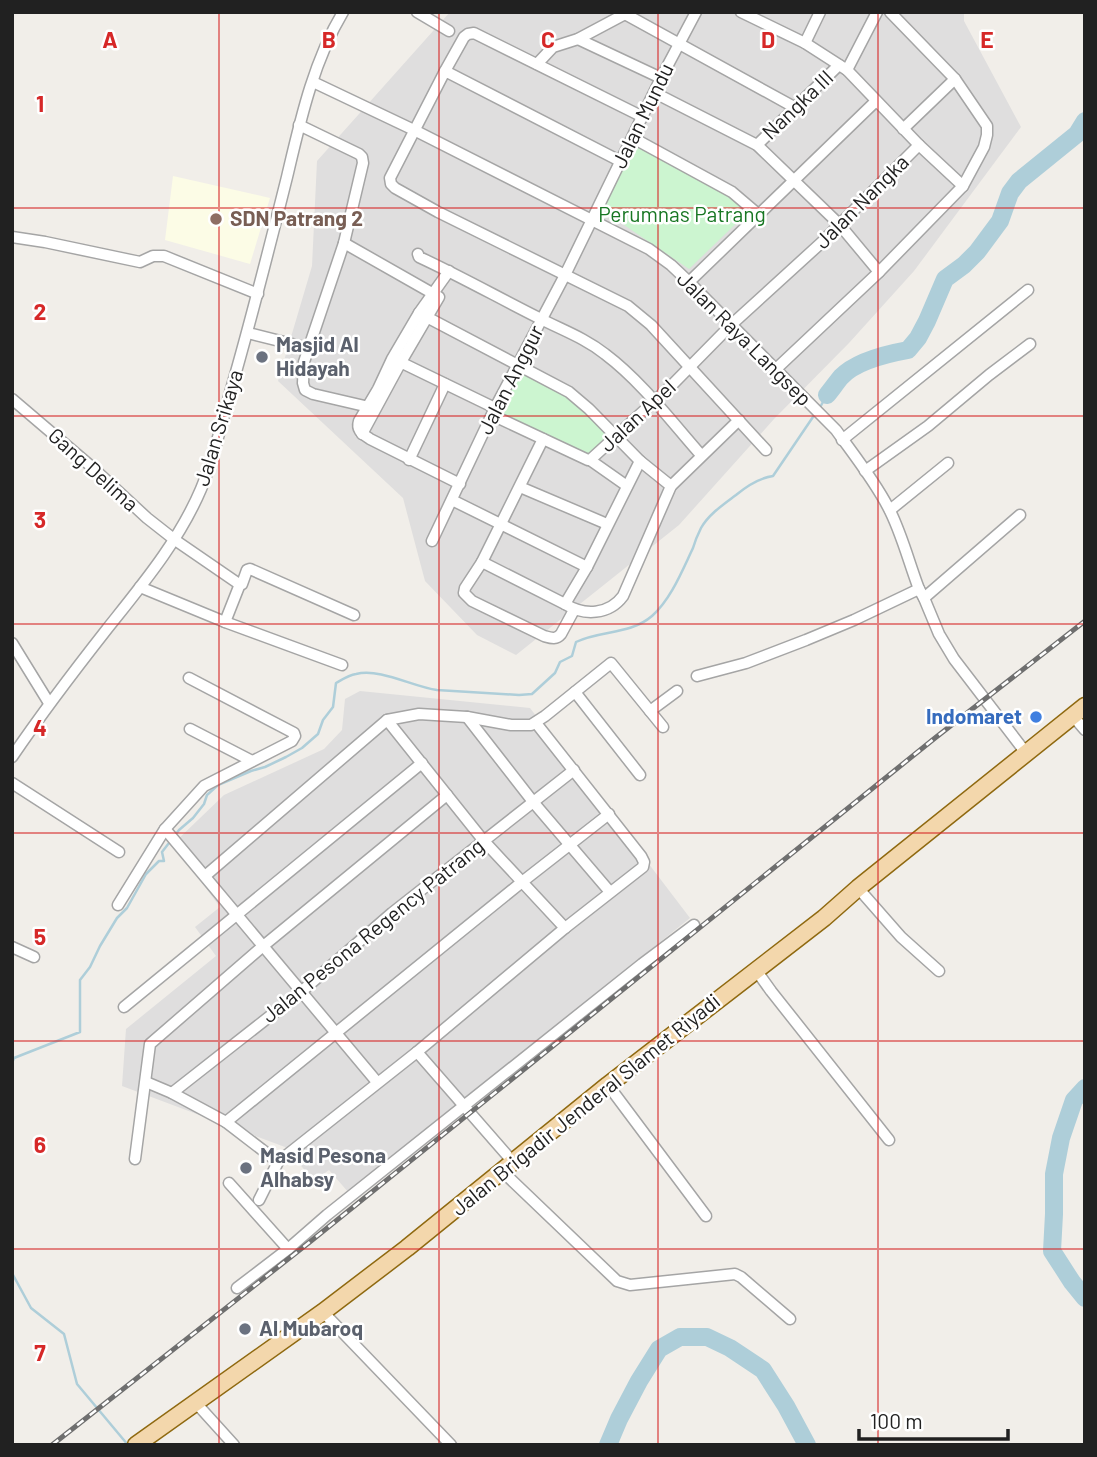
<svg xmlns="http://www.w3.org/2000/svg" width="1097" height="1457" font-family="Barlow,sans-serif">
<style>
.residential{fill:#dfdede}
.education{fill:#fcfce6}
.park{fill:#ccf5d0}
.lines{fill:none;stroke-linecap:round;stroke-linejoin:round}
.stream{stroke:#aeced9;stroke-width:2.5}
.river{stroke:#aeced9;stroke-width:18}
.minor-casing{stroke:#a5a5a5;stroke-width:13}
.primary-casing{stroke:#8f6910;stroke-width:19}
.minor{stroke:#fff;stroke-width:10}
.primary{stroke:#f3d7ac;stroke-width:16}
.rail-casing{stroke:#6f6f6f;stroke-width:5}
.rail{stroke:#fff;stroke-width:2.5;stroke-dasharray:8;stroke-linecap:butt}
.grid{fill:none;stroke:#d62828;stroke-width:2;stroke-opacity:0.55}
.education-dot{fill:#8d6e63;stroke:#fff;stroke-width:2.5}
.worship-dot{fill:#6b7280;stroke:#fff;stroke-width:2.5}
.shop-dot{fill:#3f7fe0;stroke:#fff;stroke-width:2.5}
.labels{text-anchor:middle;stroke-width:5;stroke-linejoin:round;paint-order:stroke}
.street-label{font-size:21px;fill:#212121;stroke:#fff}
.park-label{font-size:21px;fill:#187723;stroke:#fff}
.education-label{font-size:21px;font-weight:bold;fill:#785e54;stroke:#fff;text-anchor:start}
.worship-label{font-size:21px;font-weight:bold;fill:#5b616d;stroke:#fff;text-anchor:start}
.shop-label{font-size:21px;font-weight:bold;fill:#366cbe;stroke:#fff;text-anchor:end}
.grid-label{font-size:23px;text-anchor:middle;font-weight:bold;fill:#d62828;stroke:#fff;stroke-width:5;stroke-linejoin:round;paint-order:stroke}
</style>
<rect width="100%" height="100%" fill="#f1eee9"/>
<g class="residential">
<path d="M450 12H964V21L1021 127 914 271 849 343 774 419 679 525 516 655 477 635 425 581 403 498 278 381 312 266 317 161Z"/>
<path d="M360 691 530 708 690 918 349 1193 329 1170 314 1181 285 1147 122 1086 126 1029 216 956 195 927 220 907 173 844 224 795 324 749 342 730 345 699Z"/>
</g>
<path class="education" d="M173 176 270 198 250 264 165 240Z"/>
<g class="park">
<path d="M634 145 723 189 746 214 689 269 602 210Z"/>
<path d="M518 365 569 393 616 436 589 460 493 416Z"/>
</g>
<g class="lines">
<g class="stream">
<path d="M819 409 827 395"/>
<path d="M12 1063 14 1058 80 1032V980L90 967 100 946 117 918 127 908 146 874 159 861H164L162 852 179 830 193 818 204 804 207 795 218 785 251 771 265 767 286 757 302 748 318 734 323 720 333 707 336 683C343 679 349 675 356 674 381 668 413 687 437 690L519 695 532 694 555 673 560 662 572 656 576 642C600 630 630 635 652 616 671 599 682 571 693 548 695 541 698 534 701 528 709 514 724 504 736 495 748 485 759 478 773 476L815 414"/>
<path d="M12 1273 31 1308 64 1334 77 1384 128 1445"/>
</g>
<g class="river">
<path d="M827 395C832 389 836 383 841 377 856 361 886 354 908 350L918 338 927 321 945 279 964 265 977 252 1000 221 1010 193 1019 181 1077 134 1085 121"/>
<path d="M1085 1088 1074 1100 1061 1138 1054 1174V1214L1052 1251 1072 1282 1085 1298"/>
<path d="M608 1445 619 1419 639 1381 659 1349 680 1337H707L730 1348 763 1370 786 1406 807 1445"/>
</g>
<g class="minor-casing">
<g id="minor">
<path d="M417 12 449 31"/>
<path d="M626 12 625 14 794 107"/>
<path d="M578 39 661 78"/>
<path d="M805 43 820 12"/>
<path d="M537 64 553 47 578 39 625 14"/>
<path d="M847 70 877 12"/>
<path d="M445 71 464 37 468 34 474 33 643 117"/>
<path d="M313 82 414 130 649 249 671 265 689 282 836 430C854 455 874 480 888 507 901 531 909 563 919 589L924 598 939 634 954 659 1026 753"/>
<path d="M655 93 757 145 839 224 879 272"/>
<path d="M299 125 359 154 362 157 363 163 344 243 304 362 303 383 305 390 313 394 369 407"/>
<path d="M903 129 955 79"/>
<path d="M633 138 732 192 759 215"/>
<path d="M757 145 839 65"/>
<path d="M919 145 963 186"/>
<path d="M620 161 445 71 390 178 391 184 395 188 438 212 628 306 651 325 766 450"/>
<path d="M12 237 45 242 140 262 153 256H164L258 294"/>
<path d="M344 243 439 297 401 362 362 434"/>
<path d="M418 254 419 257C460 276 499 298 539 318 562 330 585 338 605 354 642 382 671 421 701 455"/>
<path d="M449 271 419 313 392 359 378 389 359 421C356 431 363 434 370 439L460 484"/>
<path d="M689 282 876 101"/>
<path d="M419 313 569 392 589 409 640 461 671 486"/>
<path d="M248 333 308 348"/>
<path d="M396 360 495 408"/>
<path d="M776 369 879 272 963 186 984 147 987 135V126L955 79 890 12"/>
<path d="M12 399 93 468 147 518 175 540 239 584H242L247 570 250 569 354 615"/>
<path d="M492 415 588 460H590L671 386 731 325 821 243 919 145 847 70 805 43 741 12"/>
<path d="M543 439 482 562 465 588 464 593 472 601 544 636C551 638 556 640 561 634L574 610"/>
<path d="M842 440 1028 290"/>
<path d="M409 460 445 384"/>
<path d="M590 460 627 486"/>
<path d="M865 471 928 426 989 375 1030 344"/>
<path d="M520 487 607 524"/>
<path d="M452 500 587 567"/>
<path d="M890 510 948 463"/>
<path d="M432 541 495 408 565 275 661 78 696 12"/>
<path d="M482 562 565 604 587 567 640 461"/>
<path d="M140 587 225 622 342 665"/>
<path d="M924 598 1020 515"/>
<path d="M565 604C584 616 609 615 623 596L671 486 739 420"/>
<path d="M225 622 240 584"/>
<path d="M12 643 49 703"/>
<path d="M697 676 746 663 806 640 854 620 919 589"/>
<path d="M575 692 640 775"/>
<path d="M650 711 677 691"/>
<path d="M1073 716 1085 730"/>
<path d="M467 717 534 803 610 892"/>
<path d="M387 720 419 714 467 717 511 725H531L545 716 611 663 663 727"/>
<path d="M190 729 252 761"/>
<path d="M12 757C42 713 74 671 107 629 142 585 179 541 201 489 214 458 221 425 230 393 251 321 269 249 287 177 300 122 313 62 343 12"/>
<path d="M12 783 119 852"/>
<path d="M165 829 377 1082"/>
<path d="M205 876 387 720 483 840 565 928"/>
<path d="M858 888 901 937 939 971"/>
<path d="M118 905 165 829 204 786 292 741 295 736 294 733 189 678"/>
<path d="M12 947 34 957"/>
<path d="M756 970 771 991 889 1140"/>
<path d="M124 1007 422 763"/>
<path d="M417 1052 513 1162"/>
<path d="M146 1082 172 1093 226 1122 278 1162"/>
<path d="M608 1085 706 1216"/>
<path d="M172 1093 302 991 392 913 574 770"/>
<path d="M226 1122 522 882 609 814"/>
<path d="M135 1159 150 1044 262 947 447 795"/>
<path d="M502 1171 617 1281 630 1285 735 1274 741 1277 790 1319"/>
<path d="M229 1183 288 1249"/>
<path d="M259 1200 278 1162 417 1052 565 928 643 867 644 862 641 856 536 723"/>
<path d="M237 1288 288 1249 327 1215 642 964 694 925"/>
<path d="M323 1312 451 1445"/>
<path d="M196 1403 234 1445"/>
</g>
</g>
<g class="primary-casing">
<path id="primary" d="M136 1445 323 1312 407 1248 608 1085 824 918 858 888 1085 706"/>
</g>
<use href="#minor" class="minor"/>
<use href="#primary" class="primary"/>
<g class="rail-casing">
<path id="rail" d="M52 1445 311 1241 935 738 1085 621"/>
</g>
<use href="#rail" class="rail"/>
</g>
<path class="grid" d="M219 12V1445M439 12V1445M658 12V1445M878 12V1445M12 208H1085M12 416H1085M12 624H1085M12 833H1085M12 1041H1085M12 1249H1085"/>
<circle class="education-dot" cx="216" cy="219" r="7"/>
<g class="worship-dot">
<circle cx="262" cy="357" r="7"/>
<circle cx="246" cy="1168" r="7"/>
<circle cx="245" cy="1329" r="7"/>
</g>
<circle class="shop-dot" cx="1036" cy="717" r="7"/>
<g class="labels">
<g class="street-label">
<text transform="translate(798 105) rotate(-44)" y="7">Nangka III</text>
<text transform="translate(643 116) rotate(-64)" y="7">Jalan Mundu</text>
<text transform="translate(862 202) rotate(-45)" y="7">Jalan Nangka</text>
<text transform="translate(744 339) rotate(45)" y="7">Jalan Raya Langsep</text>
<text transform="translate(511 380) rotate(-63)" y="7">Jalan Anggur</text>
<text transform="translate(638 416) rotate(-43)" y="7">Jalan Apel</text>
<text transform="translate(219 428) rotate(-73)" y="7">Jalan Srikaya</text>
<text transform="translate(93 470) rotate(42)" y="7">Gang Delima</text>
<text transform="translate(373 931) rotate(-39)" y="7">Jalan Pesona Regency Patrang</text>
<text transform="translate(586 1105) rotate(-39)" y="7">Jalan Brigadir Jenderal Slamet Riyadi</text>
</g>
<g class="park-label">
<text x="682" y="222">Perumnas Patrang</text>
</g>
<g class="education-label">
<text x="230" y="226">SDN Patrang 2</text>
</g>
<g class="worship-label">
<text x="276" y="352">Masjid Al<tspan x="276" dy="24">Hidayah</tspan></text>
<text x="260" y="1163">Masid Pesona<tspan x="260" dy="24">Alhabsy</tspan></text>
<text x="259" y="1336">Al Mubaroq</text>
</g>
<g class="shop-label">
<text x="1022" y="724">Indomaret</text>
</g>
</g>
<g class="grid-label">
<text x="110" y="48">A</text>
<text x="329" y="48">B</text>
<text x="548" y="48">C</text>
<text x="768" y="48">D</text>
<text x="987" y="48">E</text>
<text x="40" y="112">1</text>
<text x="40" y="320">2</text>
<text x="40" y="528">3</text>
<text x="40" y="736">4</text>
<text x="40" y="945">5</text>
<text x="40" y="1153">6</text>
<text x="40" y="1361">7</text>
</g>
<rect width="1097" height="1457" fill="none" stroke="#212121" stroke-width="28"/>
<path d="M859 1429v10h149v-10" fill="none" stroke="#212121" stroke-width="3.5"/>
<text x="870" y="1429" font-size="21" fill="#212121" stroke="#ffffff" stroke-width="5" paint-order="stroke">100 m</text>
</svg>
